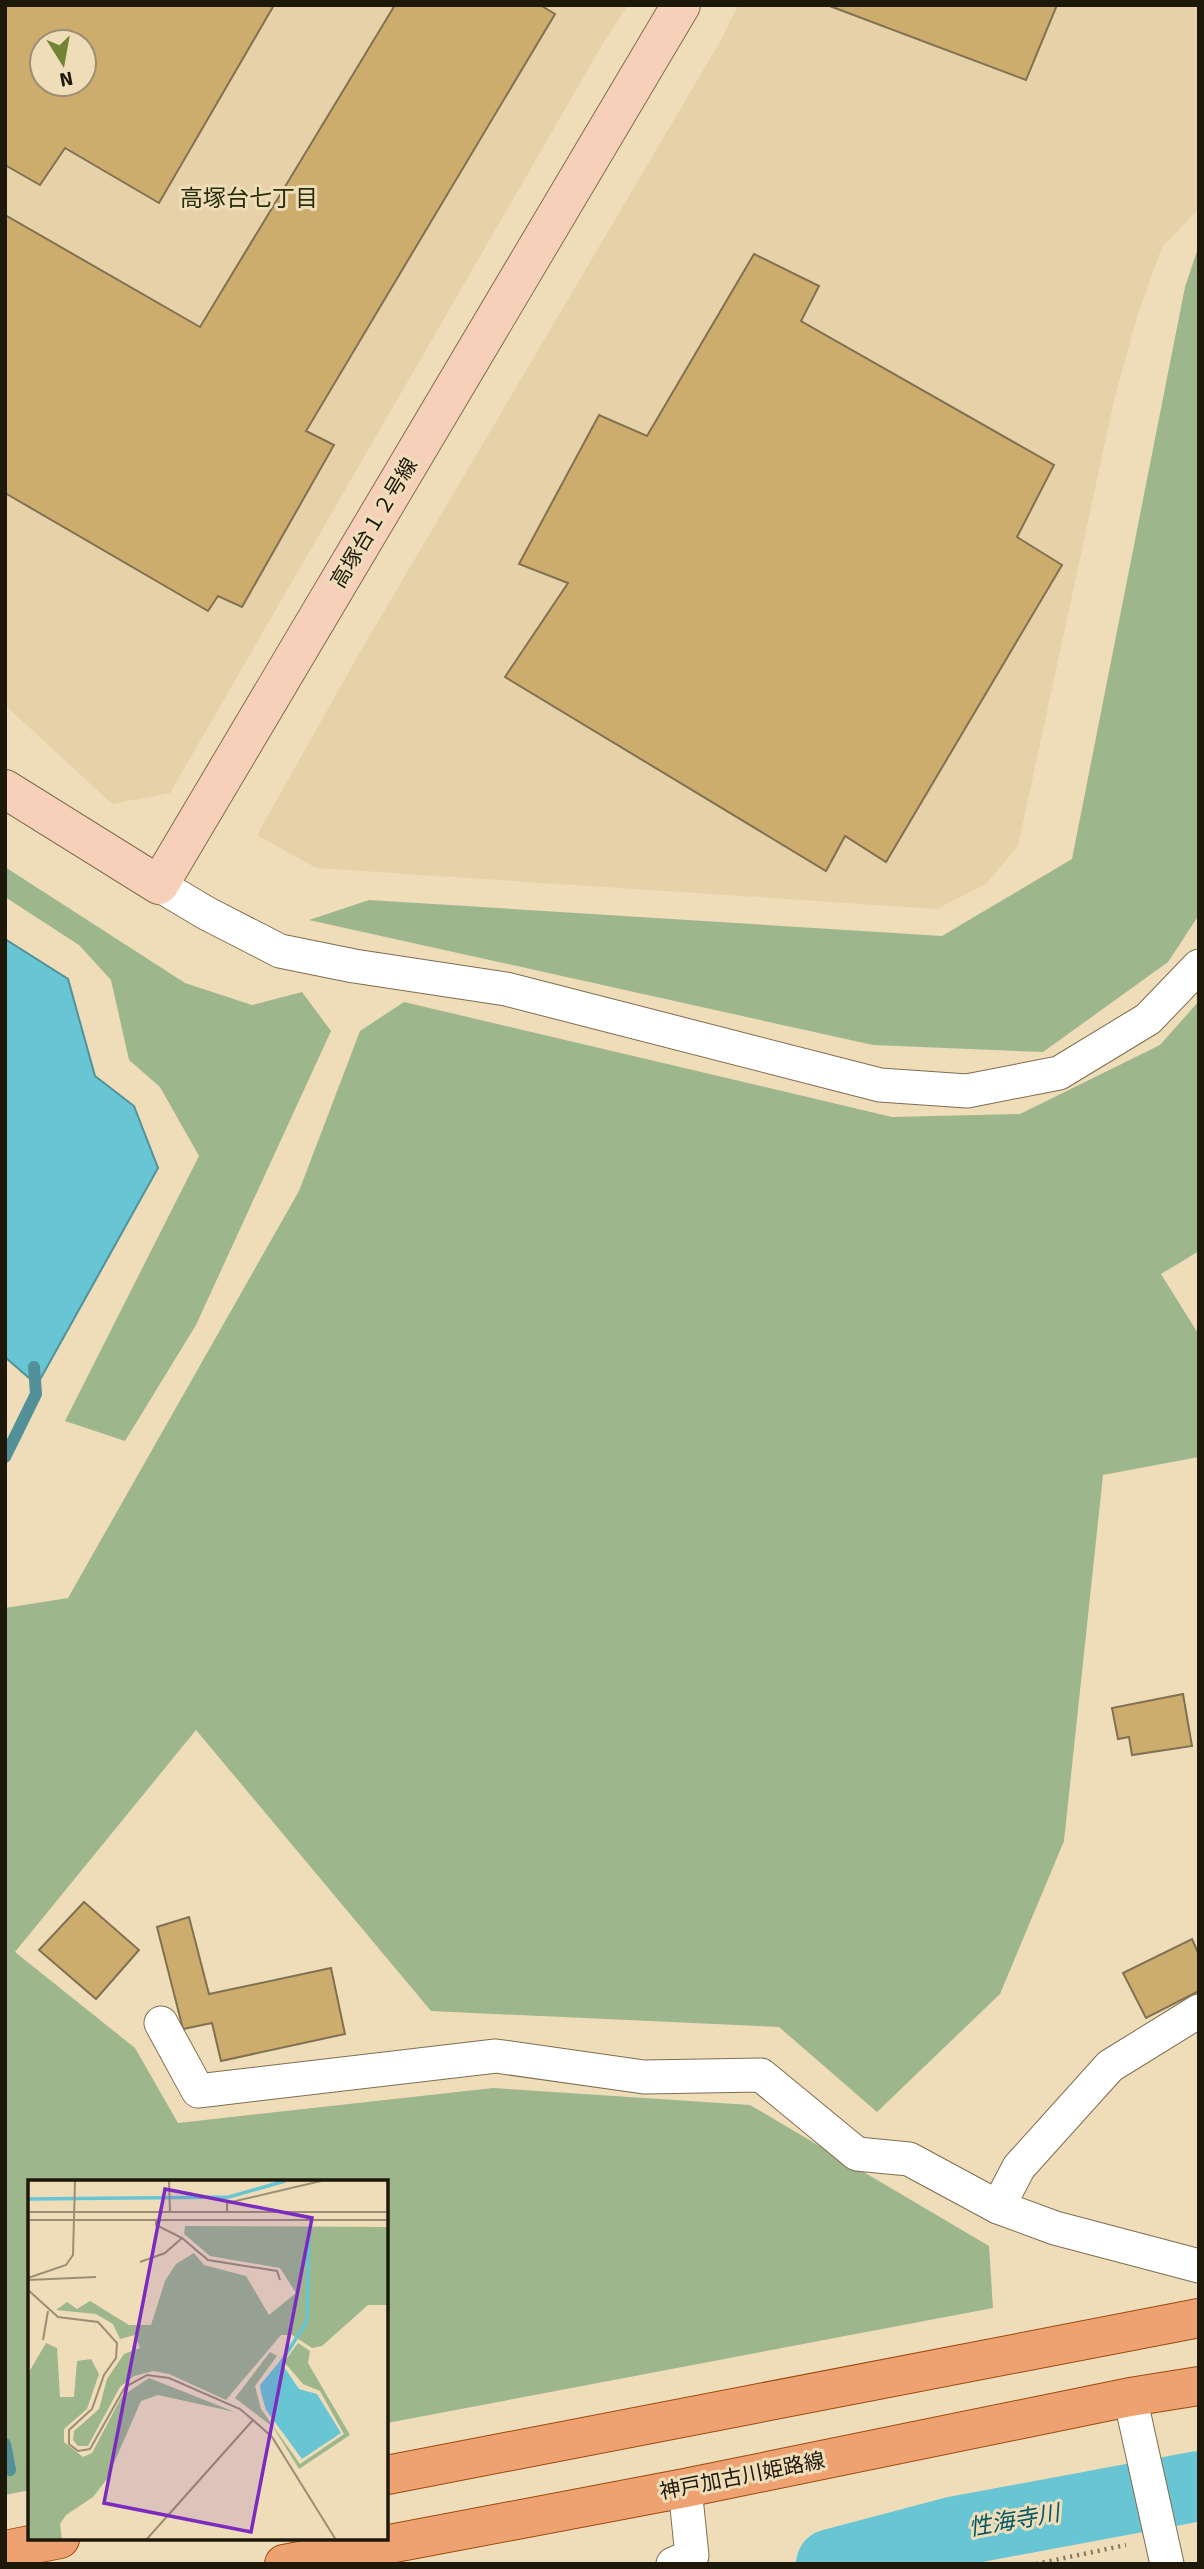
<svg xmlns="http://www.w3.org/2000/svg" width="1204" height="2569" font-family="Signika,'Noto Sans JP',sans-serif">
<style>
.built{fill:#e7d1a8;fill-rule:evenodd}
.green{fill:#9db68c}
.water{fill:#68c5d3;stroke:#529197;stroke-width:2}
.lines{fill:none;stroke-linecap:round;stroke-linejoin:round}
.stream{stroke:#529197;stroke-width:12}
.river{stroke:#68c5d3;stroke-width:70}
.building{fill:#cdad6d;stroke:#817152;stroke-width:2;fill-rule:evenodd}
.street-casing{stroke:#7e6e4f;stroke-width:35}
.secondary-casing{stroke:#7e6e4f;stroke-width:40}
.primary-casing{stroke:#9d4910;stroke-width:40}
.path{stroke:#80745d;stroke-width:4.5;stroke-dasharray:2 5;stroke-linecap:butt}
.street{stroke:#fff;stroke-width:33}
.secondary{stroke:#f6d0b8;stroke-width:38}
.primary{stroke:#eea271;stroke-width:38}
.labels{text-anchor:middle;stroke-width:6;stroke-linejoin:round;paint-order:stroke}
.street-label{font-size:21px;fill:#1e180b;stroke:#efddba}
.neighbourhood-label{font-size:23px;fill:#282f08;stroke:#efddba}
.water-label{font-size:23px;font-style:italic;fill:#045964;stroke:#efddba}
.inset-river{fill:none;stroke:#68c5d3;stroke-width:3.5}
.inset-road{fill:none;stroke:#9b8e74;stroke-width:2}
.view{fill:#7b2cbf;fill-opacity:0.15;stroke:#7b2cbf;stroke-width:3.5}
.inset-edge{fill:none;stroke:#1e180b;stroke-width:3.5}
</style>
<rect width="100%" height="100%" fill="#efddba"/>
<g class="built">
<path d="M5 5H628L605 40 170 793 112 804 5 705ZM42 42H84V84H42Z"/>
<path d="M738 5H1199V209L1162 247 1138 314 1115 396 1018 846 986 884 937 909 316 868 257 835 360 652 721 40Z"/>
</g>
<g class="green">
<path d="M1199 245V915L1168 962 1043 1052 873 1045 309 920 369 900 942 936 1072 859 1185 287Z"/>
<path d="M5 867 185 983 252 1005 302 992 331 1031 196 1325 125 1441 65 1421 199 1156 160 1087 129 1060 111 980 79 945 5 897Z"/>
<path d="M1199 1001V1251L1161 1274 1199 1335V1457L1103 1475 1064 1841 1000 1994 877 2112 779 2027 431 2011 196 1730 15 1952 135 2048 178 2123 493 2088 750 2105 989 2246 993 2308 387 2423V2182H30V2490L5 2495V1608L68 1598 299 1191 360 1031 404 1002 892 1117 1020 1114 1160 1045Z"/>
</g>
<path class="water" d="M5 939 68 979 95 1076 134 1106 158 1168 37 1385 5 1357Z"/>
<g class="lines">
<g class="stream">
<path d="M5 1457 36 1394 34 1367"/>
<path d="M5 2444 10 2470"/>
</g>
<path class="river" d="M831 2564 952 2532 1199 2486"/>
</g>
<g class="building">
<path d="M5 5H274L159 203 65 148 40 185 5 165ZM42 42H84V84H42Z"/>
<path d="M395 5H540L555 14 306 431 334 445 242 607 218 596 208 611 5 493V215L200 327Z"/>
<path d="M827 5H1057L1026 80Z"/>
<path d="M754 254 819 286 801 321 1054 465 1017 537 1062 565 886 862 845 836 826 871 505 677 568 583 519 564 599 415 647 436Z"/>
<path d="M1183 1694 1192 1746 1132 1755 1129 1737 1118 1739 1112 1708Z"/>
<path d="M84 1902 139 1950 96 1999 39 1950Z"/>
<path d="M189 1917 209 1994 331 1968 345 2034 221 2061 212 2023 183 2029 157 1927Z"/>
<path d="M1192 1939 1199 1955V1991L1146 2018 1123 1973Z"/>
</g>
<g class="lines">
<g class="street-casing">
<g id="street">
<path d="M159 885 206 913 280 951 354 966 506 989 880 1085 967 1091 1059 1073 1148 1019 1199 966"/>
<path d="M1199 2011 1110 2066 1019 2167 998 2207 1055 2228 1199 2266"/>
<path d="M161 2023 198 2091 496 2056 644 2077 761 2075 857 2154 909 2159 998 2207"/>
<path d="M1130 2397 1167 2564"/>
<path d="M673 2564 692 2556 685 2488"/>
</g>
</g>
<g class="secondary-casing">
<path id="secondary" d="M5 789 159 885 681 5"/>
</g>
<g class="primary-casing">
<g id="primary">
<path d="M387 2475 1199 2318"/>
<path d="M5 2550 60 2539"/>
<path d="M284 2564 685 2488 1130 2397 1199 2386"/>
</g>
</g>
<path class="path" d="M1036 2564 1126 2545"/>
<use href="#street" class="street"/>
<use href="#secondary" class="secondary"/>
<use href="#primary" class="primary"/>
</g>
<g class="labels">
<g class="street-label">
<text transform="translate(374 523) rotate(-59)" y="7">高塚台１２号線</text>
<text transform="translate(742 2476) rotate(-11)" y="7">神戸加古川姫路線</text>
</g>
<g class="neighbourhood-label">
<text x="249" y="206">高塚台七丁目</text>
</g>
<g class="water-label">
<text transform="translate(1014 2520) rotate(-10)" y="8">性海寺川</text>
</g>
</g>
<g transform="translate(28 2180)">
<rect width="360" height="360" fill="#efddba"/>
<path d="M157 46 360 47V125H340L294 166 284 168 264 155H253L198 220 141 194 125 191 106 196 92 207 60 266H50L45 260 46 251 71 229 79 199 96 174 112 168 107 155 92 159 85 144 68 134 28 130 39 122 49 129 62 121 101 145H123L137 101 148 84 166 73 176 85 218 96 241 135 268 113 252 88 182 76 156 54ZM18 163 29 168 32 217H46L49 181 63 179 71 194 59 229 36 249V262L55 277 64 273 94 216 121 198 207 232 130 215 113 221 79 299 65 317 38 335 32 344 34 360H0L1 192ZM270 163 282 171 280 183 322 255 271 289 245 247 207 218 242 172 249 176 227 206 233 229 272 284 316 254 292 211 275 204 256 182Z" fill="#9db68c"/>
<path d="M252 181 271 209 289 214 313 253 274 279 238 230 233 213 232 205Z" fill="#68c5d3"/>
<path class="inset-river" d="M0 19 201 17 257 1M252 184 279 141 281 49"/>
<path class="inset-road" d="M141 1 142 32M199 31V23L293 1M0 32H361M0 40H361M154 58 180 80 249 91 252 100M112 82 137 73 154 58 128 45V40M0 98 38 85 45 75 47 1M0 100 68 97M0 110 30 137 70 142 89 163 88 178 76 195 64 229 41 250V264L50 271 62 269 97 207 119 195 141 198 212 229 225 240M15 160 20 131M118 360 225 240 244 257 308 360"/>
<path class="view" d="M137 9 284 38 223 352 76 323Z"/>
<rect width="360" height="360" class="inset-edge"/>
</g>
<rect width="1204" height="2569" fill="none" stroke="#1e180b" stroke-width="14"/>
<g transform="translate(63 63) rotate(169)"><circle r="33" fill="#efddba" stroke="#9b8e74" stroke-width="2"/>
<path d="M0-5L12 26L0 18L-12 26Z" fill="#728333"/>
<text y="-10" font-size="19" font-weight="bold" text-anchor="middle" fill="#1e180b">N</text>
</g>
</svg>
